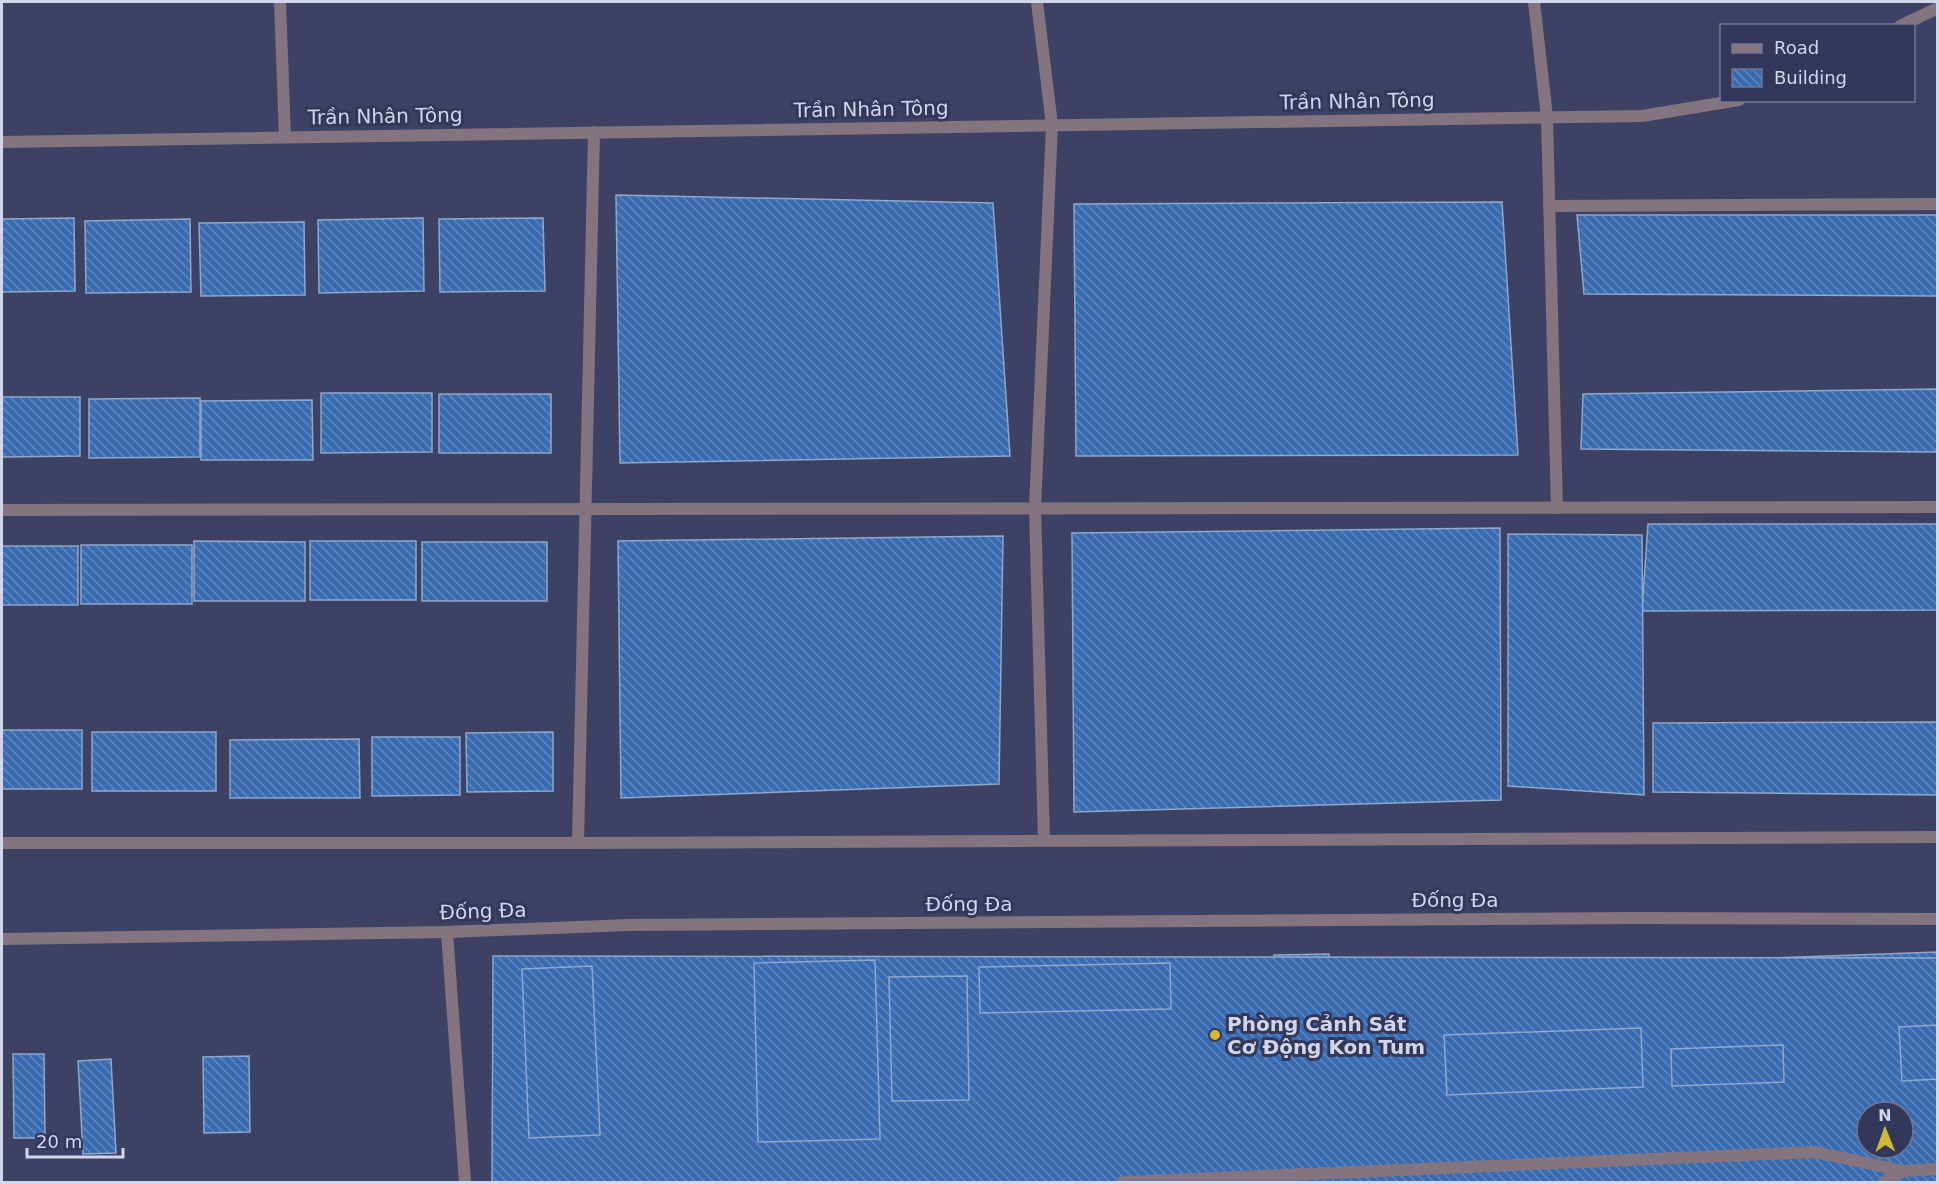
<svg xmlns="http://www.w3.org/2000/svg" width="1939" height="1184" font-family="'DejaVu Sans',sans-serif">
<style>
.building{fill:url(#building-back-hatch);stroke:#8fa7ca;stroke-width:1.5;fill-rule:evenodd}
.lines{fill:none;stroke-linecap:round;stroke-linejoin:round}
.service{stroke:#84747f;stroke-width:12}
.minor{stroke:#84747f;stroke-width:12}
.poi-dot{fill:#d1b736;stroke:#333759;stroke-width:2}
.labels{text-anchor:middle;stroke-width:6;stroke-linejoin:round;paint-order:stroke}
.street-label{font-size:20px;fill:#d2d6eb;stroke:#333759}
.poi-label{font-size:20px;font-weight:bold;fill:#d2d6eb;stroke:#333759;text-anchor:start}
</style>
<defs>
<pattern id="building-back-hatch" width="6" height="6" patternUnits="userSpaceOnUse" patternTransform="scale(1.5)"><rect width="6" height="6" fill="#396bb0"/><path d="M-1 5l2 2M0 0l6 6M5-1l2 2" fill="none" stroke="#5e86bf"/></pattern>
</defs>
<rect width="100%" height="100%" fill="#3d4264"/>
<g class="building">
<path d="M616 195 993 203 1010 456 620 463Z"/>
<path d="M1502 202 1518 455 1076 456 1074 204Z"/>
<path d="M1577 215H1938V296L1584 294Z"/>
<path d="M74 218 75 291 2 292V219Z"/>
<path d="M423 218 424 291 319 293 318 220Z"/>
<path d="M543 218 545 291 440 292 439 219Z"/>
<path d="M190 219 191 292 86 293 85 221Z"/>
<path d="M304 222 305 295 201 296 199 223Z"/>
<path d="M1938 389V452L1581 449 1583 394Z"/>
<path d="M321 393H432V452L321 453Z"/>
<rect x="439" y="394" width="112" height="59"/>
<path d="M2 397H80V456L2 457Z"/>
<path d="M200 398V457L89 458V399Z"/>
<path d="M312 400 313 460H201V401Z"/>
<path d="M1648 524H1938V610L1642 611Z"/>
<path d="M1500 528 1501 800 1074 812 1072 533Z"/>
<path d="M1508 534 1642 535 1644 795 1508 786Z"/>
<path d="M1003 536 999 784 621 798 618 541Z"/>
<path d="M194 541 305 542V601H194Z"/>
<rect x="310" y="541" width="106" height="59"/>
<rect x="422" y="542" width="125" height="59"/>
<rect x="81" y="545" width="111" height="59"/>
<rect x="2" y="546" width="76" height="59"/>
<path d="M1938 722V795L1653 792V723Z"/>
<rect x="2" y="730" width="80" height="59"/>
<rect x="92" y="732" width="124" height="59"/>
<path d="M553 732V791L467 792 466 733Z"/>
<path d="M372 737H460V795L372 796Z"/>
<path d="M359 739 360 798H230V740Z"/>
<path d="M1938 952V1003L1743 1011 1741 959Z"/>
<path d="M1329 954 1334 1100 1278 1102 1274 955Z"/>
<path d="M493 956 1938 958V1182H492ZM1867 1112H1903V1148H1867Z"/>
<path d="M875 960 880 1139 758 1142 754 963Z"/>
<path d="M1170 963 1171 1009 980 1013 979 967Z"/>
<path d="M592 966 600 1135 529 1138 522 969Z"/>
<path d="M967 976 969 1100 892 1101 889 977Z"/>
<path d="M1938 1025V1079L1902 1081 1899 1027Z"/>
<path d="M1641 1028 1643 1087 1447 1095 1444 1035Z"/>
<path d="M1783 1045 1784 1082 1672 1086 1671 1049Z"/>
<path d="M13 1054H44L45 1138H14Z"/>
<path d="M249 1056 250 1132 204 1133 203 1057Z"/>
<path d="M111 1059 116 1153 83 1154 78 1061Z"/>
</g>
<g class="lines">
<g class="service">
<path d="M1123 1182 1815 1152 1903 1171 1938 1169"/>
<path d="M1884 1182 1903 1171"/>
</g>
<g class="minor">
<path d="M280 2 285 137"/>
<path d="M1037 2 1052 125 1035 508 1044 840"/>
<path d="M1534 2 1547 117 1557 508"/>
<path d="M1900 26 1938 8"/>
<path d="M2 142 1642 116 1739 100"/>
<path d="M1549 206 1938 204"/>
<path d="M2 510 1938 507"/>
<path d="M2 843H578L1938 837"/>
<path d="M578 843 594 132"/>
<path d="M447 932 465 1182"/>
<path d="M2 939 447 932 629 925 1635 918 1938 919"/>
</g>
</g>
<circle class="poi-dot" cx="1215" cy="1035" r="6"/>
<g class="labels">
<g class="street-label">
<text transform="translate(1357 101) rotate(-1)" y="7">Trần Nhân Tông</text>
<text transform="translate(871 109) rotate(-1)" y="7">Trần Nhân Tông</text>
<text transform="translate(385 116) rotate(-1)" y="7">Trần Nhân Tông</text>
<text x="1455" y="907">Đống Đa</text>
<text x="969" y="911">Đống Đa</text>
<text transform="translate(483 911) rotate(-2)" y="7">Đống Đa</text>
</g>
<g class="poi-label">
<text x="1227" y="1031">Phòng Cảnh Sát<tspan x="1227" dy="23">Cơ Động Kon Tum</tspan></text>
</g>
</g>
<rect width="1939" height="1184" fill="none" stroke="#d2d6eb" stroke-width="6"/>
<rect x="1720" y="24" width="195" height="78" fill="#333759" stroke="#737793" stroke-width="1.5"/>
<rect x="1732" y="44" width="30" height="9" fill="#84747f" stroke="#737793" stroke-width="1.5"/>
<text x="1774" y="54" font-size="18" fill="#d2d6eb">Road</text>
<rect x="1732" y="69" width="30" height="18" fill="url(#building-back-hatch)" stroke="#737793" stroke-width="1.5"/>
<text x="1774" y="84" font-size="18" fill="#d2d6eb">Building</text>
<g transform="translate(1885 1130) rotate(359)"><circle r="28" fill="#333759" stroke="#737793" stroke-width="1.5"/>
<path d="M0-4.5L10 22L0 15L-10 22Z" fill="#d1b736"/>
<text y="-9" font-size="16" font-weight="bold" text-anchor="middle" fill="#d2d6eb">N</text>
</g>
<path d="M27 1148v9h96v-9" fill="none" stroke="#d2d6eb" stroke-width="3"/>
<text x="36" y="1148" font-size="18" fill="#d2d6eb" stroke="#333759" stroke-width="4.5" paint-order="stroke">20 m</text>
</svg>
